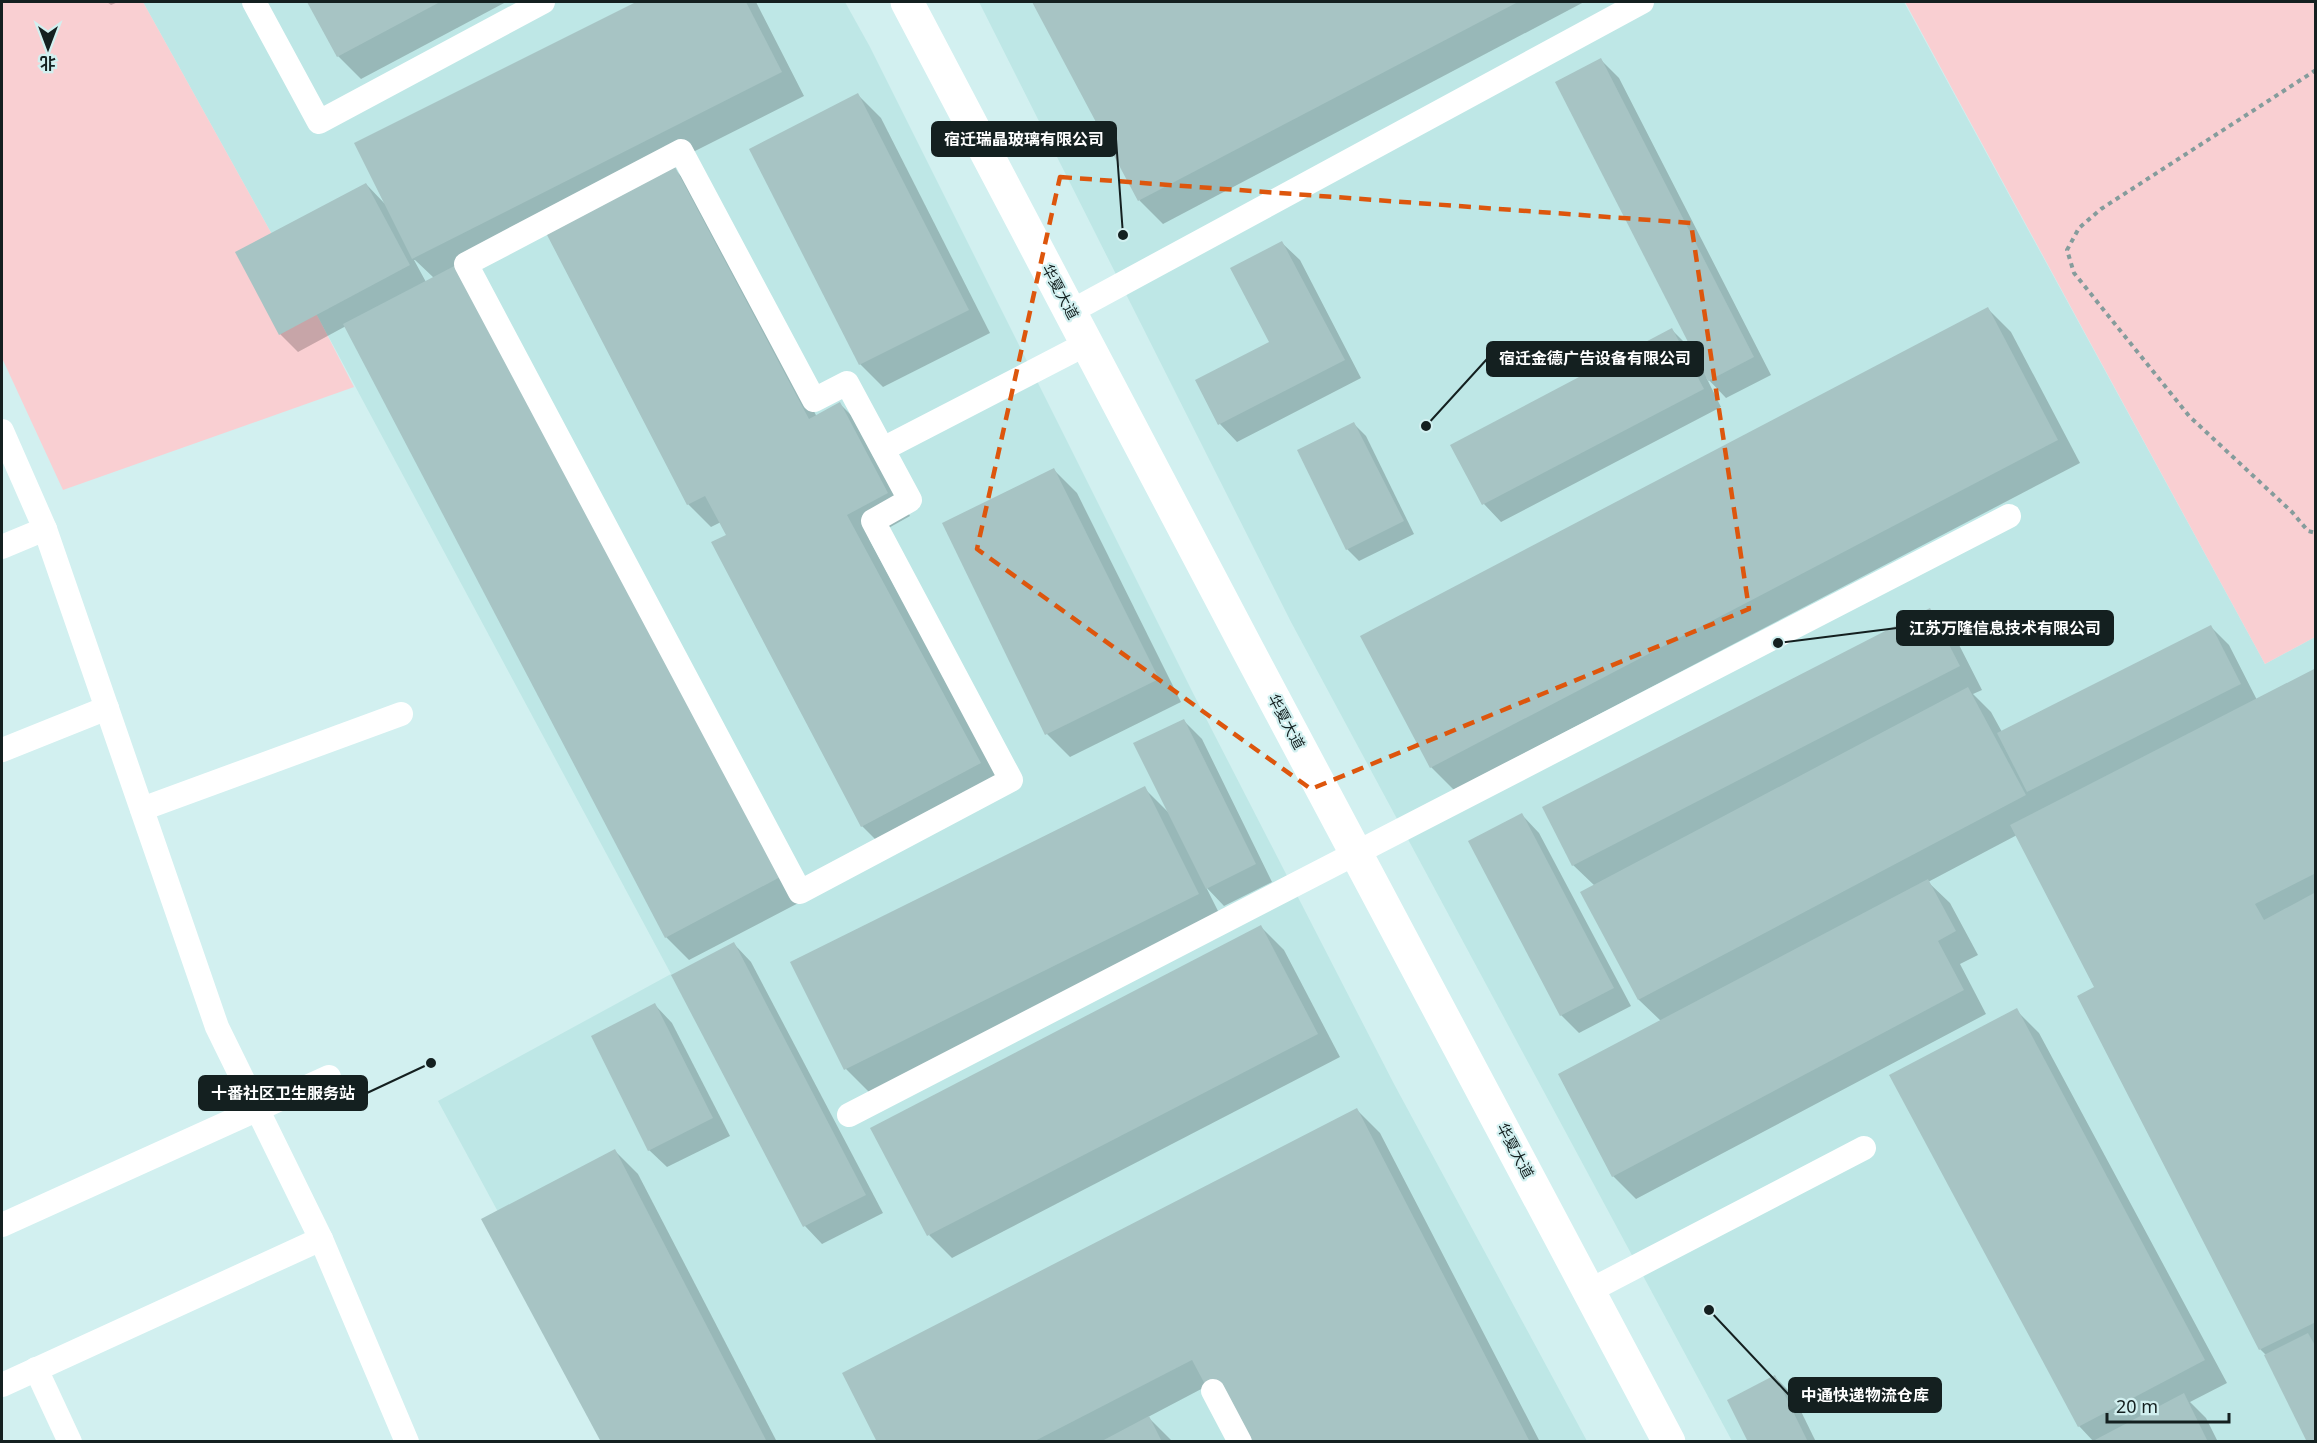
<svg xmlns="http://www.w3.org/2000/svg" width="2317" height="1443" font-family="'Noto Sans','Noto Sans SC',sans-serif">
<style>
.built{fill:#bee7e6}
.green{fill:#f9cfd2}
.shadow{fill:#0003;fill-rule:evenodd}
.building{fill:#a7c4c4}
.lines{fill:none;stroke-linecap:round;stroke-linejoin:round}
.path{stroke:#859c9c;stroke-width:4;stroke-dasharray:4.5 4.5;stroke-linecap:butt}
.service{stroke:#fff;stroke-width:24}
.tertiary{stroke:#fff;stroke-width:33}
.marked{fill:none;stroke:#dd560d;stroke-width:4.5;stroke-dasharray:12 8;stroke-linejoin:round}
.labels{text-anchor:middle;stroke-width:4.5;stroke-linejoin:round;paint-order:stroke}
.street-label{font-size:15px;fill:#142020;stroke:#d2f0f0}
.leader{fill:none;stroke:#142020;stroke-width:2}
.callout-dot{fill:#142020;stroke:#d2f0f0;stroke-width:2}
.callout{fill:#142020;stroke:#142020;stroke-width:2}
.callout-label{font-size:16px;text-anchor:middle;font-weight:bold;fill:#fff}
</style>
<rect width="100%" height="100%" fill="#d2f0f0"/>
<g class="built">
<path d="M143 2H845L870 47 1194 695 1394 1084 1587 1441H622L438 1101 671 974 319 319Z"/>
<path d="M979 2H1904L2265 664 2315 637V1441H1732L1291 622Z"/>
</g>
<g class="green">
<path d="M2 2H143L319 319 354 387 63 490 2 358Z"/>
<path d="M1905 2H2315V637L2265 664Z"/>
</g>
<g class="shadow">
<path d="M107 2H118L111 5Z"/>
<path d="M309 2H506L361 79 338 56Z"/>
<path d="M639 2H756L804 96 465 267 806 899 689 960 666 937 346 326 298 352 280 334 366 184 385 204 356 144ZM414 260H415L434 278 426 282Z"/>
<path d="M1033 2H1584L1163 224 1140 201Z"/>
<path d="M1601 60 1619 78 1771 375 1726 398 1706 377 1721 407 1501 522 1484 504 1452 446 1672 330 1694 352Z"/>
<path d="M858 95 881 118 990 333 883 387 860 364Z"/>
<path d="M674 169 697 192 817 417 840 404 863 427 910 516 869 539 1003 786 885 849 862 826 721 522 711 527 688 504Z"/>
<path d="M1282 243 1300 260 1361 378 1237 442 1220 424 1197 381 1271 342Z"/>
<path d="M1988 309 2011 332 2080 463 1454 790 1431 767 1362 636Z"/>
<path d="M1354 424 1366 436 1414 534 1359 561 1347 549Z"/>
<path d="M1054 470 1077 493 1181 702 1070 757 1047 734Z"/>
<path d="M1930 610 1953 633 1982 690 1973 694 1991 712 2002 732 2211 627 2229 645 2257 700 2316 669V1442L2266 1355 2260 1349 2097 988 2017 835 1928 882 1950 903 1978 955 1960 964 1986 1014 1636 1199 1613 1176 1661 1021 1639 1000 1595 886 1573 865Z"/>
<path d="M1184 721 1202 739 1272 882 1224 906 1206 887 1221 917 869 1092 846 1069 792 963 1144 788 1168 812Z"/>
<path d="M1522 815 1539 833 1631 1006 1579 1033 1561 1015Z"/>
<path d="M1261 927 1284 950 1340 1057 952 1258 929 1235Z"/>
<path d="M734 944 751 962 883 1213 822 1244 805 1226Z"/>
<path d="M655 1005 672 1023 730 1136 667 1167 649 1150Z"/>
<path d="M2016 1010 2039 1033 2227 1383 2190 1402 2206 1418 2218 1442H2094L2079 1426Z"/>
<path d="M1357 1110 1380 1133 1540 1442H1252L1207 1386 1148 1417 1172 1441 879 1442Z"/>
<path d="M615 1151 638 1174 777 1442H603Z"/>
<path d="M1775 1377 1793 1395 1816 1442H1750Z"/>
</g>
<g class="building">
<path d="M307 2H440L337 57Z"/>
<path d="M636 2H746L782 72 412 259 354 143Z"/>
<path d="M1032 2H1518L1138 201Z"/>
<path d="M1601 58 1754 357 1708 381 1555 82Z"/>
<path d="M858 93 969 310 859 365 749 149Z"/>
<path d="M675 167 809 419 840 402 888 493 847 515 981 763 861 827 711 542 726 535 705 496 687 505 546 233Z"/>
<path d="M366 183 410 265 279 335 235 252Z"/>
<path d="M1282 241 1345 360 1218 425 1195 380 1269 342 1230 268Z"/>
<path d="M462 262 784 875 665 938 343 324Z"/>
<path d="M1988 307 2058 440 1430 768 1360 636Z"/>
<path d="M1672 328 1704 389 1482 505 1450 445Z"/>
<path d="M1354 422 1404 521 1346 550 1297 450Z"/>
<path d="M1054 468 1159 679 1045 735 942 523Z"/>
<path d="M1930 608 1960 666 1572 866 1542 807Z"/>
<path d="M2211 625 2241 684 2027 792 1997 733Z"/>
<path d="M2316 668V873L2255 904 2264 920 2316 892V1322L2259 1350 2077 996 2094 987 2010 825Z"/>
<path d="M1968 687 2026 795 1638 1000 1580 892Z"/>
<path d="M1184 719 1256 864 1206 889 1133 743Z"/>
<path d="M1145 786 1199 894 844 1070 790 962Z"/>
<path d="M1522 813 1614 988 1560 1016 1468 841Z"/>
<path d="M1928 879 1956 931 1938 941 1964 990 1612 1177 1558 1074Z"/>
<path d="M1261 925 1318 1034 927 1236 870 1128Z"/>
<path d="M734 942 866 1195 803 1227 671 975Z"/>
<path d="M655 1003 713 1118 648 1151 591 1036Z"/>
<path d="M2017 1008 2205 1360 2078 1427 1889 1075Z"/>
<path d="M1357 1108 1530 1442H1250L1208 1390 1192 1360 1033 1442H877L842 1373Z"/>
<path d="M615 1149 767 1442H601L481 1219Z"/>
<path d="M2308 1333 2316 1347V1442H2307L2264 1355Z"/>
<path d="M1775 1375 1808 1442H1748L1727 1400Z"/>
<path d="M2184 1393 2208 1442H2091Z"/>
<path d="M1149 1416 1162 1442H1100Z"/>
</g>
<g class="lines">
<path class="path" d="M2316 70 2101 209 2079 228 2067 250 2074 273 2189 416 2292 512 2308 531 2316 533"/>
<g class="service">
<path d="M254 2 319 122 543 2"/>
<path d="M681 151 814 400 847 383 910 500 873 521 1011 780 800 892 466 264Z"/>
<path d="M1070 312 1642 2"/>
<path d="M2 431 45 529 217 1027 321 1239 407 1442"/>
<path d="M883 449 1086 344"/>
<path d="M2 547 45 529"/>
<path d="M2 750 107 708"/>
<path d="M142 809 401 714"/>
<path d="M849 1115 2009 516"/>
<path d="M2 1225 329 1077"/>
<path d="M1589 1291 1864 1148"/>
<path d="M36 1369 70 1442"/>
<path d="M2 1385 321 1239"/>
<path d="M1213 1391 1240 1442"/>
</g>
<path class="tertiary" d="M907 2 1248 650 1669 1442"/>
</g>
<path class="marked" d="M1060 177 1691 223 1749 609 1311 789 977 549Z"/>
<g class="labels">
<g class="street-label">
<text transform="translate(1060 292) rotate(62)" y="5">华夏大道</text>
<text transform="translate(1286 722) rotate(62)" y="5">华夏大道</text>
<text transform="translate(1515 1151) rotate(62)" y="5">华夏大道</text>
</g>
</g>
<path class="leader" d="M1123 235L1116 139M1426 426L1487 359M1778 643L1897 628M431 1063L367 1093M1709 1310L1789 1395"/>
<g class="callout-dot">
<circle cx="1123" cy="235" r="6"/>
<circle cx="1426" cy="426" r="6"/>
<circle cx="1778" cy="643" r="6"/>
<circle cx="431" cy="1063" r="6"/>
<circle cx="1709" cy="1310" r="6"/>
</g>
<g class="callout">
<rect x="932" y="122" width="184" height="34" rx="6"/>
<rect x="1487" y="342" width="216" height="34" rx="6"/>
<rect x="1897" y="611" width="216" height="34" rx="6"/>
<rect x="199" y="1076" width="168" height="34" rx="6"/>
<rect x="1789" y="1378" width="152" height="34" rx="6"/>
</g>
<g class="callout-label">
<text x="1024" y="145">宿迁瑞晶玻璃有限公司</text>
<text x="1595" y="364">宿迁金德广告设备有限公司</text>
<text x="2005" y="634">江苏万隆信息技术有限公司</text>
<text x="283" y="1099">十番社区卫生服务站</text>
<text x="1865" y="1401">中通快递物流仓库</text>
</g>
<rect width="2317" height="1443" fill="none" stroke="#142020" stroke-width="6"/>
<g transform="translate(48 48) rotate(180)" stroke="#d2f0f0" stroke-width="4.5" paint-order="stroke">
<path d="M0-4.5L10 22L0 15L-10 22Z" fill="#142020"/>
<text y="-9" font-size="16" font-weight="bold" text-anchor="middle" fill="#142020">北</text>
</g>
<path d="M2107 1413v9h122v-9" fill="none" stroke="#142020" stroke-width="3"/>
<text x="2116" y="1413" font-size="18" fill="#142020" stroke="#d2f0f0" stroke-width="4.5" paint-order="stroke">20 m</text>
</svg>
